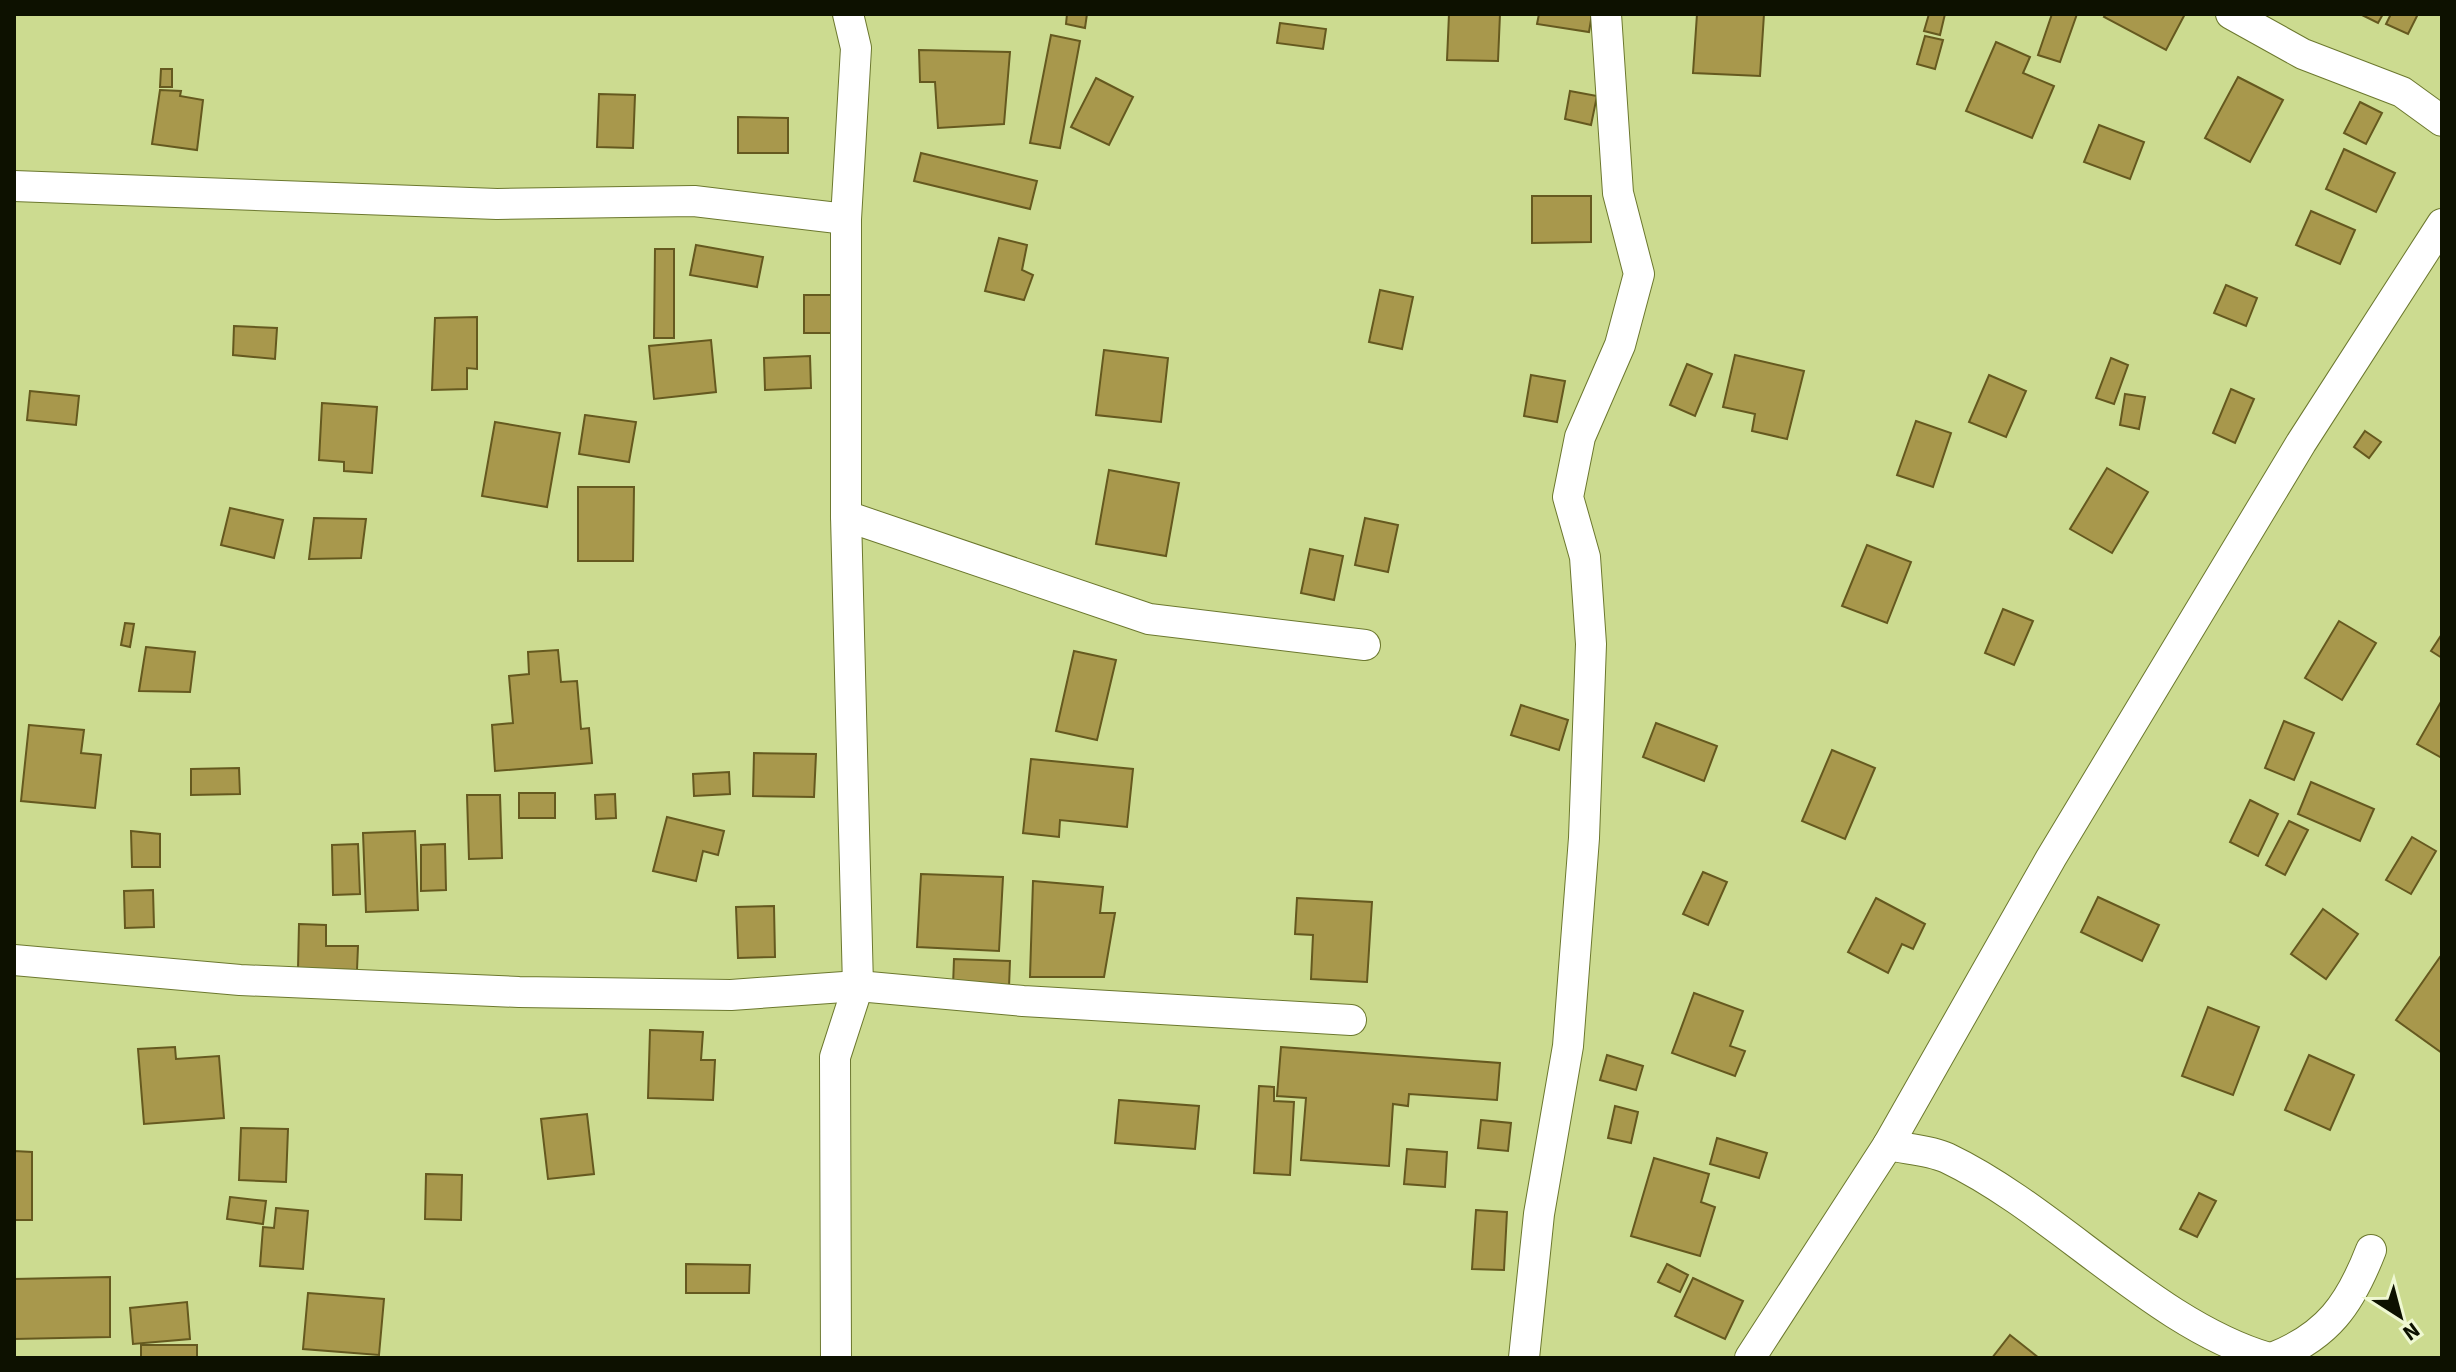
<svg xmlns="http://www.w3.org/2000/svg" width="2456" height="1372" font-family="'Source Sans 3',sans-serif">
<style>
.building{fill:#a8984c;stroke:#65591f;stroke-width:2}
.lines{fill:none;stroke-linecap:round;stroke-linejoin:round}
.minor-casing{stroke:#6c782e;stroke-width:32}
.minor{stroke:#fff;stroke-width:30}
</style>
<rect width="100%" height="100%" fill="#ccdb90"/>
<g class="building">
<path d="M1067 14H1087L1085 28 1066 24Z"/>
<path d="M1449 14H1500L1498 61 1447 60Z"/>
<path d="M1539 14H1592L1589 32 1537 24Z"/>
<path d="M1697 14H1764L1760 76 1693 73Z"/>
<path d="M1929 14H1945L1940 35 1924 31Z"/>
<path d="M2052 14H2077L2060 62 2038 55Z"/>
<path d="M2106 14H2185L2166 50 2104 17Z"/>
<path d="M2360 14H2383L2378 23Z"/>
<path d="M2391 14H2418L2408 34 2386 24Z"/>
<path d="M1280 23 1326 29 1323 49 1277 43Z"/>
<path d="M1051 35 1080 41 1060 148 1030 143Z"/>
<path d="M1925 36 1943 40 1935 69 1917 64Z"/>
<path d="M1996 42 2030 57 2023 73 2054 86 2032 138 1966 111Z"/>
<path d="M919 50 1010 52 1004 124 938 128 935 82H920Z"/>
<path d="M161 69H172V87H160Z"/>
<path d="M2238 77 2283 100 2250 162 2205 138Z"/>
<path d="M1096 78 1133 97 1109 145 1071 127Z"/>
<path d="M160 90 181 91 180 96 203 100 197 150 152 144Z"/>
<path d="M1570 91 1597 96 1591 125 1565 119Z"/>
<path d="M599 94 635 95 633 148 597 147Z"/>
<path d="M2360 102 2382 113 2366 144 2344 133Z"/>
<path d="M738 117 788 118V153H738Z"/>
<path d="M2099 125 2144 142 2130 179 2084 162Z"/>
<path d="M2344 149 2395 173 2376 212 2326 189Z"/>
<path d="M921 153 1037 181 1030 209 914 181Z"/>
<path d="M1532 196H1591V242L1532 243Z"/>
<path d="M2311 211 2355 230 2340 264 2296 245Z"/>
<path d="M999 238 1027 245 1022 270 1033 275 1024 300 985 291Z"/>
<path d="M696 245 763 257 757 287 690 275Z"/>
<path d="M655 249H674V338H654Z"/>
<path d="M2226 285 2257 298 2246 326 2214 313Z"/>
<path d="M1380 290 1413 297 1402 349 1369 342Z"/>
<rect x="804" y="295" width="28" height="38"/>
<path d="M477 317V369L467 368V389L432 390 435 318Z"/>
<path d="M234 326 277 328 275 359 233 355Z"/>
<path d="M711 340 716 392 654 399 649 346Z"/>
<path d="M1104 350 1168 358 1161 422 1096 415Z"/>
<path d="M1735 355 1804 371 1787 439 1752 431 1755 414 1723 407Z"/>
<path d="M810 356 811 388 765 390 764 358Z"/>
<path d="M2111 358 2128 365 2114 404 2096 398Z"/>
<path d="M1687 364 1712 374 1695 416 1670 405Z"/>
<path d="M1531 375 1565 381 1557 422 1524 416Z"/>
<path d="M1989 375 2026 391 2006 437 1969 422Z"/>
<path d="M2231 389 2254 399 2235 443 2213 433Z"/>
<path d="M30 391 79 396 76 425 27 420Z"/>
<path d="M2125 394 2145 397 2139 429 2120 425Z"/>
<path d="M322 403 377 407 372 473 344 471V462L319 460Z"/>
<path d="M585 415 636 422 629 462 579 454Z"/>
<path d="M1916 421 1951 433 1933 487 1897 475Z"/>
<path d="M495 422 560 433 547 507 482 496Z"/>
<path d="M2365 431 2381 442 2369 458 2354 447Z"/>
<path d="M2107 468 2148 492 2112 553 2070 529Z"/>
<path d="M1109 470 1179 483 1166 556 1096 544Z"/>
<path d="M578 487H634L633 561H578Z"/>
<path d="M230 508 283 520 274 558 221 545Z"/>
<path d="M314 518 366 519 361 558 309 559Z"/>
<path d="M1365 518 1398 525 1388 572 1355 565Z"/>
<path d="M1867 545 1911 562 1887 623 1842 606Z"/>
<path d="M1310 549 1343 556 1334 600 1301 593Z"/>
<path d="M2003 609 2033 621 2014 665 1985 653Z"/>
<path d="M2339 621 2376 643 2342 700 2305 678Z"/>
<path d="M125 623 134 624 130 647 121 645Z"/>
<path d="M2442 634V658L2431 651Z"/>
<path d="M146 647 195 652 190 692 139 691Z"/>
<path d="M558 650 561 682 577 681 581 729 589 728 592 763 495 771 492 725 513 723 509 676 529 674 528 652Z"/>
<path d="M1074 651 1116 660 1097 740 1056 731Z"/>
<path d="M2442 700V758L2417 744Z"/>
<path d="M1521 705 1568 720 1559 750 1511 735Z"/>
<path d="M2284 721 2314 733 2294 780 2265 768Z"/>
<path d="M1656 723 1717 746 1704 781 1643 757Z"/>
<path d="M29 725 84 730 81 753 101 755 95 808 21 801Z"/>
<path d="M1832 750 1875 768 1845 839 1802 821Z"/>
<path d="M754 753 816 754 814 797 753 796Z"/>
<path d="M1031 759 1133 769 1127 827 1060 820 1059 837 1023 833Z"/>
<path d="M239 768 240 794 191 795V769Z"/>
<path d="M729 772 730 794 694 796 693 774Z"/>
<path d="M2311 782 2374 809 2360 841 2298 814Z"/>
<rect x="519" y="793" width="36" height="25"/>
<path d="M615 794 616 818 596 819 595 795Z"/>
<path d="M467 795H500L502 858 469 859Z"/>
<path d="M2250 800 2278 814 2258 856 2230 842Z"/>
<path d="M667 817 724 831 718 855 703 851 696 881 653 871Z"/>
<path d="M2289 821 2308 830 2285 875 2266 865Z"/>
<path d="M131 831 160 834V867H132Z"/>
<path d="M415 831 418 910 366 912 363 833Z"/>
<path d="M2412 837 2436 851 2411 894 2386 880Z"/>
<path d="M358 844 360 894 333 895 332 845Z"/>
<path d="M445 844 446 890 421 891V845Z"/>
<path d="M1703 872 1727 882 1708 925 1683 914Z"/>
<path d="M921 874 1003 877 999 951 917 947Z"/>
<path d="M1033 881 1103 887 1100 913H1115L1104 977H1030Z"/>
<path d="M153 890 154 927 125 928 124 891Z"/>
<path d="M2098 897 2159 925 2142 961 2081 932Z"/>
<path d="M1297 898 1372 902 1367 982 1311 979 1313 935 1295 934Z"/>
<path d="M1876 898 1925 924 1913 949 1902 944 1888 973 1848 952Z"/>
<path d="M774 906 775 957 738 958 736 907Z"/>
<path d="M2323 909 2358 934 2326 979 2291 954Z"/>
<path d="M299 924 326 925V946H358L357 970 298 969Z"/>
<path d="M2440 957 2442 958V1053L2396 1020Z"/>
<path d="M954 959 1010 961 1009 987 953 986Z"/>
<path d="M1694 993 1743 1011 1730 1046 1745 1051 1735 1076 1672 1053Z"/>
<path d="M2208 1007 2259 1027 2233 1095 2182 1076Z"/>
<path d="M650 1030 703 1032 701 1060H715L713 1100 648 1098Z"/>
<path d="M175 1047 176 1059 219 1056 224 1118 144 1124 138 1049Z"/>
<path d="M1281 1047 1500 1063 1497 1100 1409 1094 1408 1106 1393 1104 1389 1166 1301 1160 1306 1098 1277 1096Z"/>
<path d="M1607 1055 1643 1066 1636 1090 1600 1080Z"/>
<path d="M2309 1055 2354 1075 2330 1130 2285 1110Z"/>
<path d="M1259 1086 1274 1087V1101L1294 1102 1290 1175 1254 1173Z"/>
<path d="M1119 1100 1199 1106 1195 1149 1115 1143Z"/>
<path d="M1615 1106 1638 1112 1631 1143 1608 1138Z"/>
<path d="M587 1114 594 1174 548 1179 541 1119Z"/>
<path d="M1481 1120 1511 1123 1508 1151 1478 1148Z"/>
<path d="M241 1128 288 1129 286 1182 239 1180Z"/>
<path d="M1717 1138 1767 1153 1759 1178 1710 1164Z"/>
<path d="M1407 1149 1447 1152 1445 1187 1404 1184Z"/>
<path d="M14 1151 32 1152V1220H14Z"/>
<path d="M1654 1158 1709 1174 1701 1202 1715 1207 1700 1256 1631 1236Z"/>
<path d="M426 1174 462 1175 461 1220 425 1219Z"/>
<path d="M2199 1193 2216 1201 2197 1237 2180 1229Z"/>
<path d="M230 1197 266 1201 263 1224 227 1219Z"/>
<path d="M276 1208 308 1211 303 1269 260 1266 263 1227 274 1228Z"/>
<path d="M1476 1210 1507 1212 1504 1270 1472 1269Z"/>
<path d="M686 1264 750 1265 749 1293H686Z"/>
<path d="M1667 1264 1688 1275 1680 1292 1658 1282Z"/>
<path d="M110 1277V1337L14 1339V1279Z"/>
<path d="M1693 1278 1743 1301 1725 1339 1675 1316Z"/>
<path d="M308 1293 384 1299 379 1355 303 1349Z"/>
<path d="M187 1302 190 1339 133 1344 130 1308Z"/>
<path d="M2010 1335 2039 1358H1992Z"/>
<rect x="141" y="1345" width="56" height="13"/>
</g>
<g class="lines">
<g class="minor-casing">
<g id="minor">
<path d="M2231 14 2303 54 2402 92 2442 121"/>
<path d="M14 186 497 204 694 201 846 219"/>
<path d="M846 516 1149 619 1365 645"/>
<path d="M14 960 240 980 519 992 731 995 858 986 1023 1001 1351 1020"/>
<path d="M1888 1145C1906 1149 1930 1150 1947 1158 2056 1210 2155 1325 2269 1358"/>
<path d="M836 1358 835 1057 858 986 846 516V219L856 48 848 14"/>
<path d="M1524 1358 1539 1214 1568 1046 1584 838 1591 644 1585 557 1568 497 1580 437 1620 345 1639 274 1618 193 1606 14"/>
<path d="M1750 1358 1888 1145 2051 858 2301 443 2442 224"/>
<path d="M2272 1358C2328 1336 2350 1304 2371 1250"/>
</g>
</g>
<use href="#minor" class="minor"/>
</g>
<rect width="2456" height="1372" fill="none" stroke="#0d1100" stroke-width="32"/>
<g transform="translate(2400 1316) rotate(144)" stroke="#eff8d2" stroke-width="6" paint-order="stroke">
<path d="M0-6L14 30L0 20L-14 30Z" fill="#0d1100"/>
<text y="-12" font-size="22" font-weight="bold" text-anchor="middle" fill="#0d1100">N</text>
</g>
</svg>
